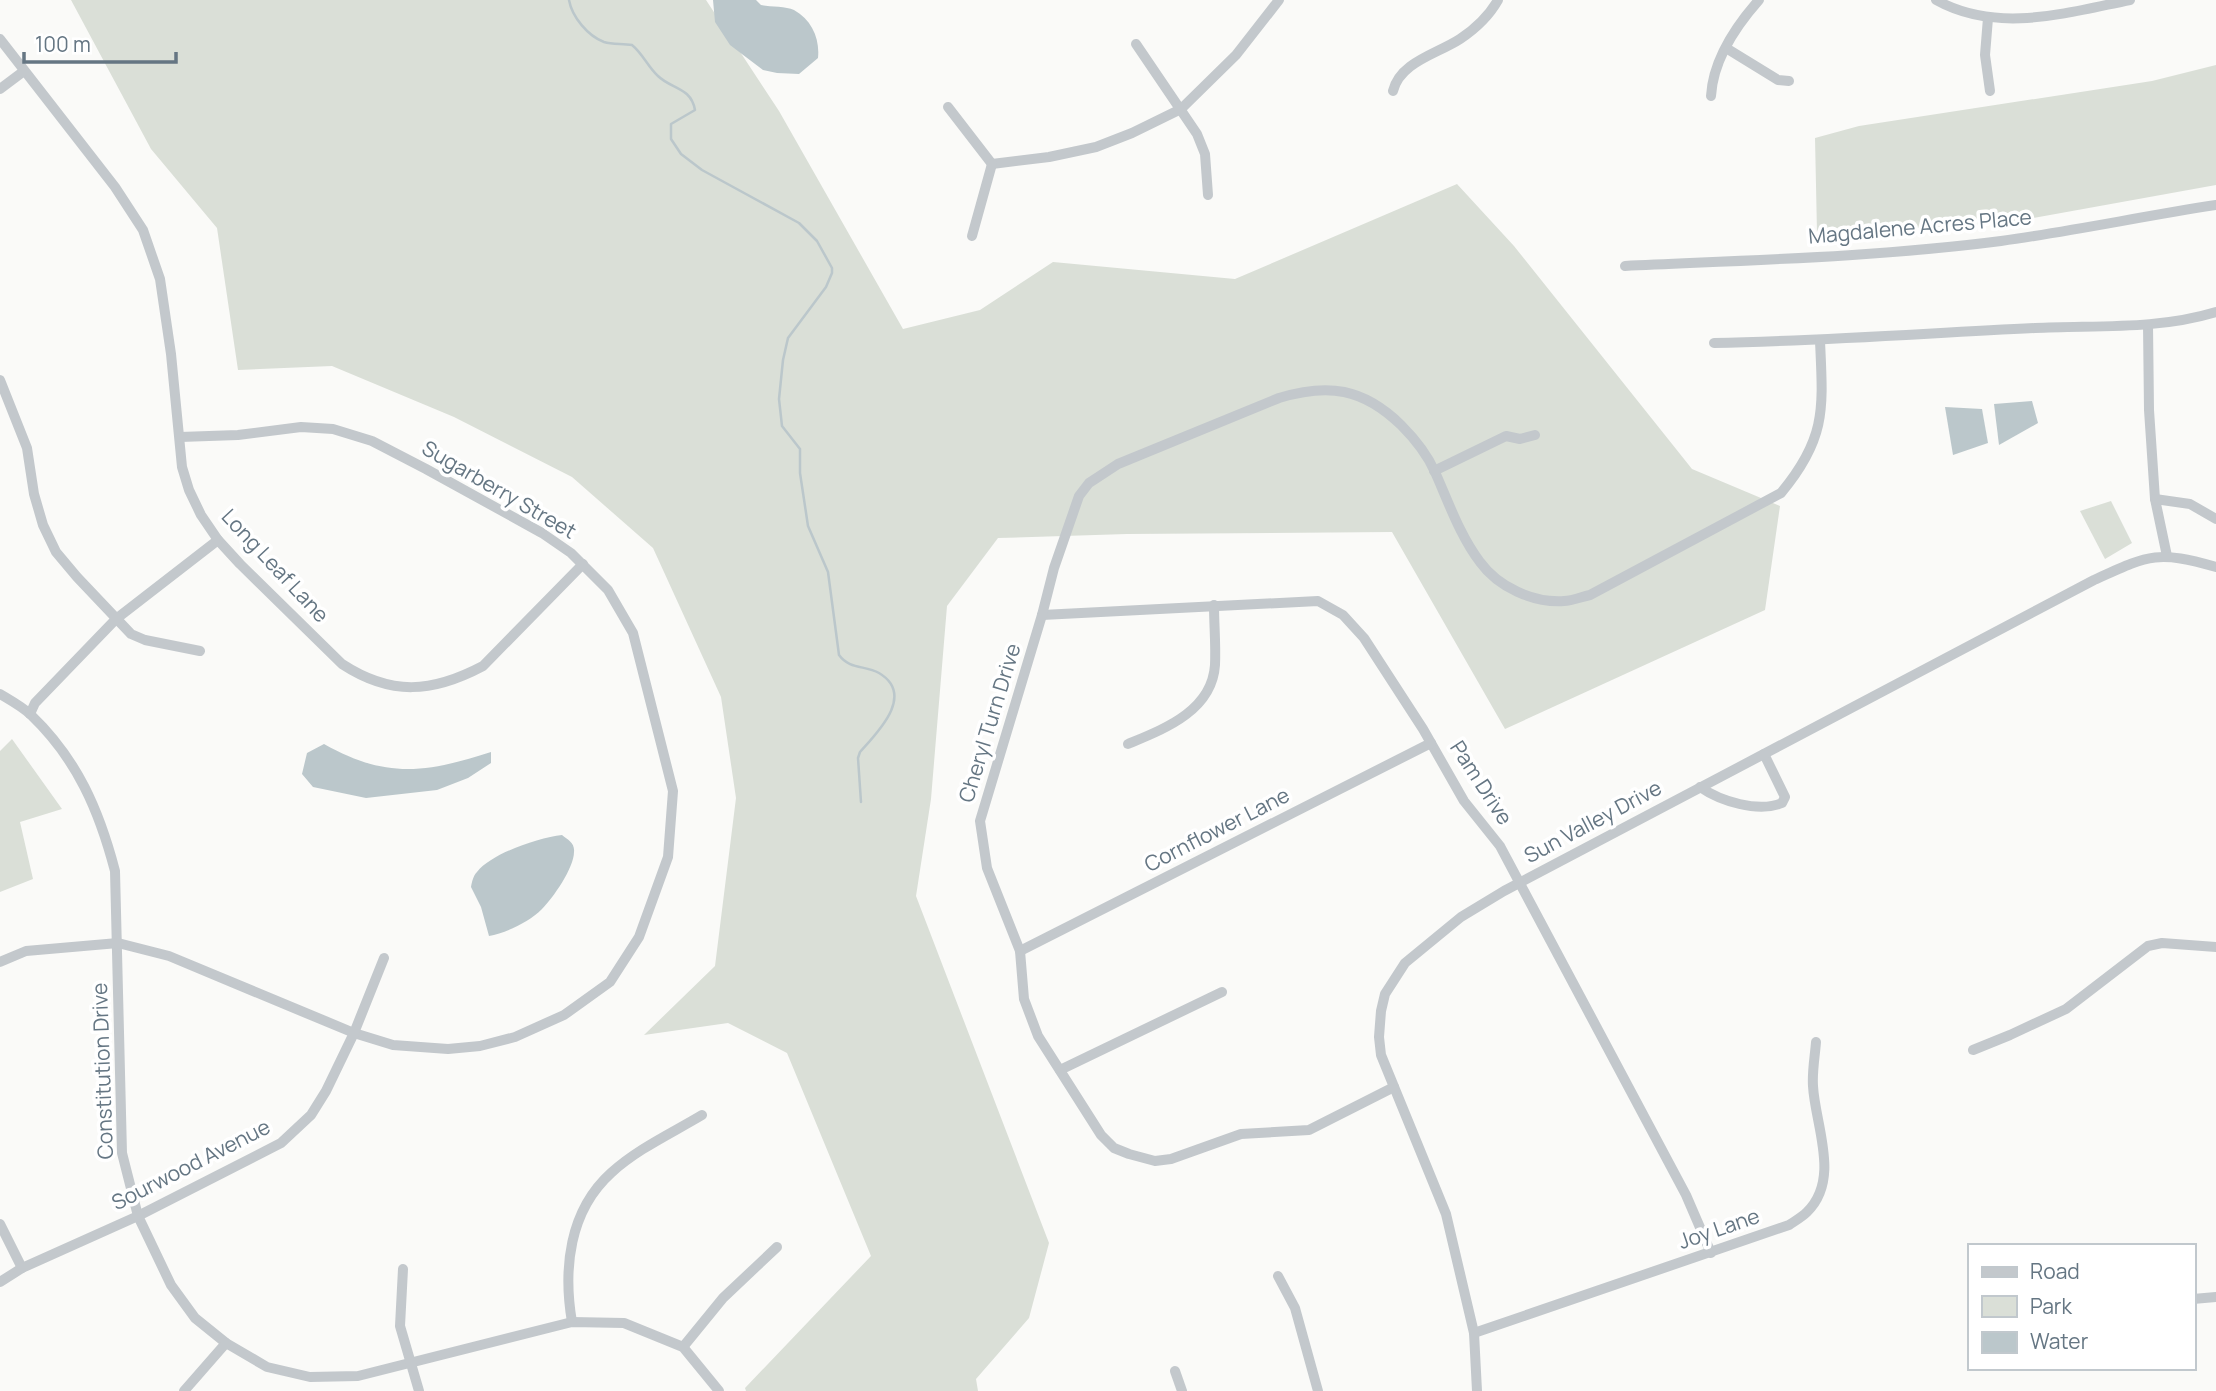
<svg xmlns="http://www.w3.org/2000/svg" width="2216" height="1391" font-family="Manrope,sans-serif">
<style>
.green{fill:#dadfd7}
.water{fill:#bbc7cb}
.lines{fill:none;stroke-linecap:round;stroke-linejoin:round}
.stream{stroke:#bbc7cb;stroke-width:2.5}
.minor{stroke:#c3c8cc;stroke-width:10}
.labels{text-anchor:middle;stroke-width:7;stroke-linejoin:round;paint-order:stroke}
.street-label{font-size:21px;fill:#657683;stroke:#fff}
</style>
<rect width="100%" height="100%" fill="#fafaf8"/>
<g class="green">
<path d="M71 0H706L779 111 903 329 980 310 1053 262 1235 279 1457 184 1514 246 1692 469 1780 506 1765 610 1505 729 1392 532 1127 534 998 538 947 606 931 799 916 896 1049 1243 1029 1318 976 1379 978 1391H746L745 1388 871 1256 787 1053 728 1023 644 1035 715 966 736 798 721 697 653 548 572 477 454 417 332 366 238 370 217 228 151 149Z"/>
<path d="M2216 65V185L2000 224 1817 233 1815 138 1859 126 2152 81Z"/>
<path d="M2111 501 2132 543 2105 559 2080 511Z"/>
<path d="M12 739 62 809 20 822 33 879 0 892V751Z"/>
</g>
<g class="water">
<path d="M713 0H756L761 5C770 7 786 6 794 10 812 20 820 39 818 58L799 74 777 73 763 70 730 45 715 22Z"/>
<path d="M2032 401 2038 423 1999 445 1994 404Z"/>
<path d="M1945 407 1982 409 1988 443 1953 455Z"/>
<path d="M324 744C386 779 426 773 491 752V763L468 778 437 790 366 798 313 787 302 774 307 753Z"/>
<path d="M562 835C568 840 575 843 574 852 574 868 553 898 542 909 529 922 506 933 489 936L481 907 471 887C472 882 473 876 477 872 492 853 538 838 562 835Z"/>
</g>
<g class="lines">
<path class="stream" d="M569 0C572 17 588 36 604 42 613 45 623 43 632 45 643 54 648 67 658 76 671 89 691 87 695 110L671 124V139L681 154 702 170 799 223 817 241 832 268V273L826 287 788 338 783 360 779 399 782 426 800 449V473L808 526 828 572 839 655C850 670 865 665 879 673 916 695 877 733 860 752L858 758 861 802"/>
<g class="minor">
<path d="M1936 0C1997 34 2066 13 2130 0"/>
<path d="M1988 18 1985 55 1990 91"/>
<path d="M0 39 115 187 143 230 160 279 171 354 182 467 189 490 201 515 218 540 240 564 342 664C391 696 432 693 483 666L583 564"/>
<path d="M1136 44 1197 134 1205 154 1208 195"/>
<path d="M1726 48 1778 80 1789 81"/>
<path d="M0 89 24 71"/>
<path d="M1393 91C1400 62 1437 54 1460 39 1475 29 1489 16 1498 0"/>
<path d="M1711 96C1713 60 1736 26 1759 0"/>
<path d="M948 107 992 164"/>
<path d="M992 164 1049 157 1096 147 1132 133 1181 109 1236 55 1279 0"/>
<path d="M972 236 992 164"/>
<path d="M1625 266C1751 260 1877 257 2001 241 2073 231 2144 216 2216 205"/>
<path d="M2148 325 2149 410 2155 499 2167 556"/>
<path d="M1714 343C1821 341 1928 333 2035 328 2096 325 2157 330 2216 312"/>
<path d="M0 380 27 448 34 494 43 525 56 552 77 577 131 634 145 640 200 651"/>
<path d="M1434 471 1506 436 1520 439 1535 435"/>
<path d="M2155 499 2190 504 2216 519"/>
<path d="M1042 615 1318 601 1343 615 1364 638 1423 729 1464 801 1500 846 1686 1195 1711 1253"/>
<path d="M0 694C10 700 23 707 31 715 77 759 99 810 115 871L122 1153 138 1216 171 1285 195 1318 226 1343 267 1367 310 1377 358 1376 572 1322 624 1323 683 1347 719 1391"/>
<path d="M30 714 35 703 116 619 218 540"/>
<path d="M1128 744C1164 729 1212 711 1215 665 1216 645 1214 625 1214 605"/>
<path d="M1700 787C1720 801 1758 813 1782 803L1785 797 1764 754"/>
<path d="M1020 951 1431 743"/>
<path d="M0 962 26 951 118 943 169 956 354 1033 393 1045 448 1049 480 1046 515 1037 564 1015 610 982 639 937 668 857 673 791 633 633 608 590 571 553 542 533 426 469 372 441 333 429 301 427 238 435 180 437"/>
<path d="M1973 1050 2010 1035 2066 1009 2148 946 2162 943 2216 947"/>
<path d="M1060 1070 1222 992"/>
<path d="M1394 1087 1309 1130 1241 1134 1171 1159 1155 1161 1129 1154 1114 1148 1101 1135 1038 1036 1024 999 1020 951 987 868 980 821 1042 615 1054 568 1079 496 1089 483 1118 464 1279 398C1328 383 1363 388 1401 425 1414 438 1427 454 1435 472 1448 501 1460 536 1480 562 1498 587 1533 603 1564 601 1572 601 1581 597 1590 595L1781 493C1827 438 1823 408 1820 341"/>
<path d="M0 1224 22 1268"/>
<path d="M403 1269 400 1326 419 1391"/>
<path d="M1278 1276 1295 1308 1318 1391"/>
<path d="M0 1282 22 1268 138 1216 281 1143 311 1115 326 1091 354 1033 384 958"/>
<path d="M2193 1299 2216 1297"/>
<path d="M572 1322C563 1269 569 1211 611 1173 637 1149 672 1133 702 1115"/>
<path d="M1474 1333 1789 1225C1795 1221 1802 1217 1807 1212 1841 1179 1815 1125 1813 1086 1812 1071 1815 1056 1816 1042"/>
<path d="M683 1347 723 1298 777 1247"/>
<path d="M1175 1371 1182 1391"/>
<path d="M184 1391 226 1343"/>
<path d="M1477 1391 1474 1333 1446 1214 1381 1055 1379 1037 1381 1011 1385 994 1405 963 1461 917 1504 891 2094 580C2149 555 2156 550 2216 567"/>
</g>
</g>
<g class="labels">
<g class="street-label">
<text transform="translate(1920 227) rotate(-5)" y="7">Magdalene Acres Place</text>
<text transform="translate(499 490) rotate(30)" y="7">Sugarberry Street</text>
<text transform="translate(275 566) rotate(47)" y="7">Long Leaf Lane</text>
<text transform="translate(990 723) rotate(-73)" y="7">Cheryl Turn Drive</text>
<text transform="translate(1481 783) rotate(57)" y="7">Pam Drive</text>
<text transform="translate(1593 822) rotate(-28)" y="7">Sun Valley Drive</text>
<text transform="translate(1217 830) rotate(-27)" y="7">Cornflower Lane</text>
<text transform="translate(103 1071) rotate(-92)" y="7">Constitution Drive</text>
<text transform="translate(191 1165) rotate(-27)" y="7">Sourwood Avenue</text>
<text transform="translate(1719 1229) rotate(-19)" y="7">Joy Lane</text>
</g>
</g>
<rect x="1968" y="1244" width="228" height="126" fill="#ffffff" stroke="#c1c8cd" stroke-width="2"/>
<rect x="1982" y="1267" width="35" height="10" fill="#c3c8cc" stroke="#c1c8cd" stroke-width="2"/>
<text x="2030" y="1279" font-size="21" fill="#657683">Road</text>
<rect x="1982" y="1296" width="35" height="21" fill="#dadfd7" stroke="#c1c8cd" stroke-width="2"/>
<text x="2030" y="1314" font-size="21" fill="#657683">Park</text>
<rect x="1982" y="1332" width="35" height="21" fill="#bbc7cb" stroke="#c1c8cd" stroke-width="2"/>
<text x="2030" y="1349" font-size="21" fill="#657683">Water</text>
<path d="M24 52v10h152v-10" fill="none" stroke="#657683" stroke-width="3.5"/>
<text x="35" y="52" font-size="21" fill="#657683" stroke="#ffffff" stroke-width="5" paint-order="stroke">100 m</text>
</svg>
